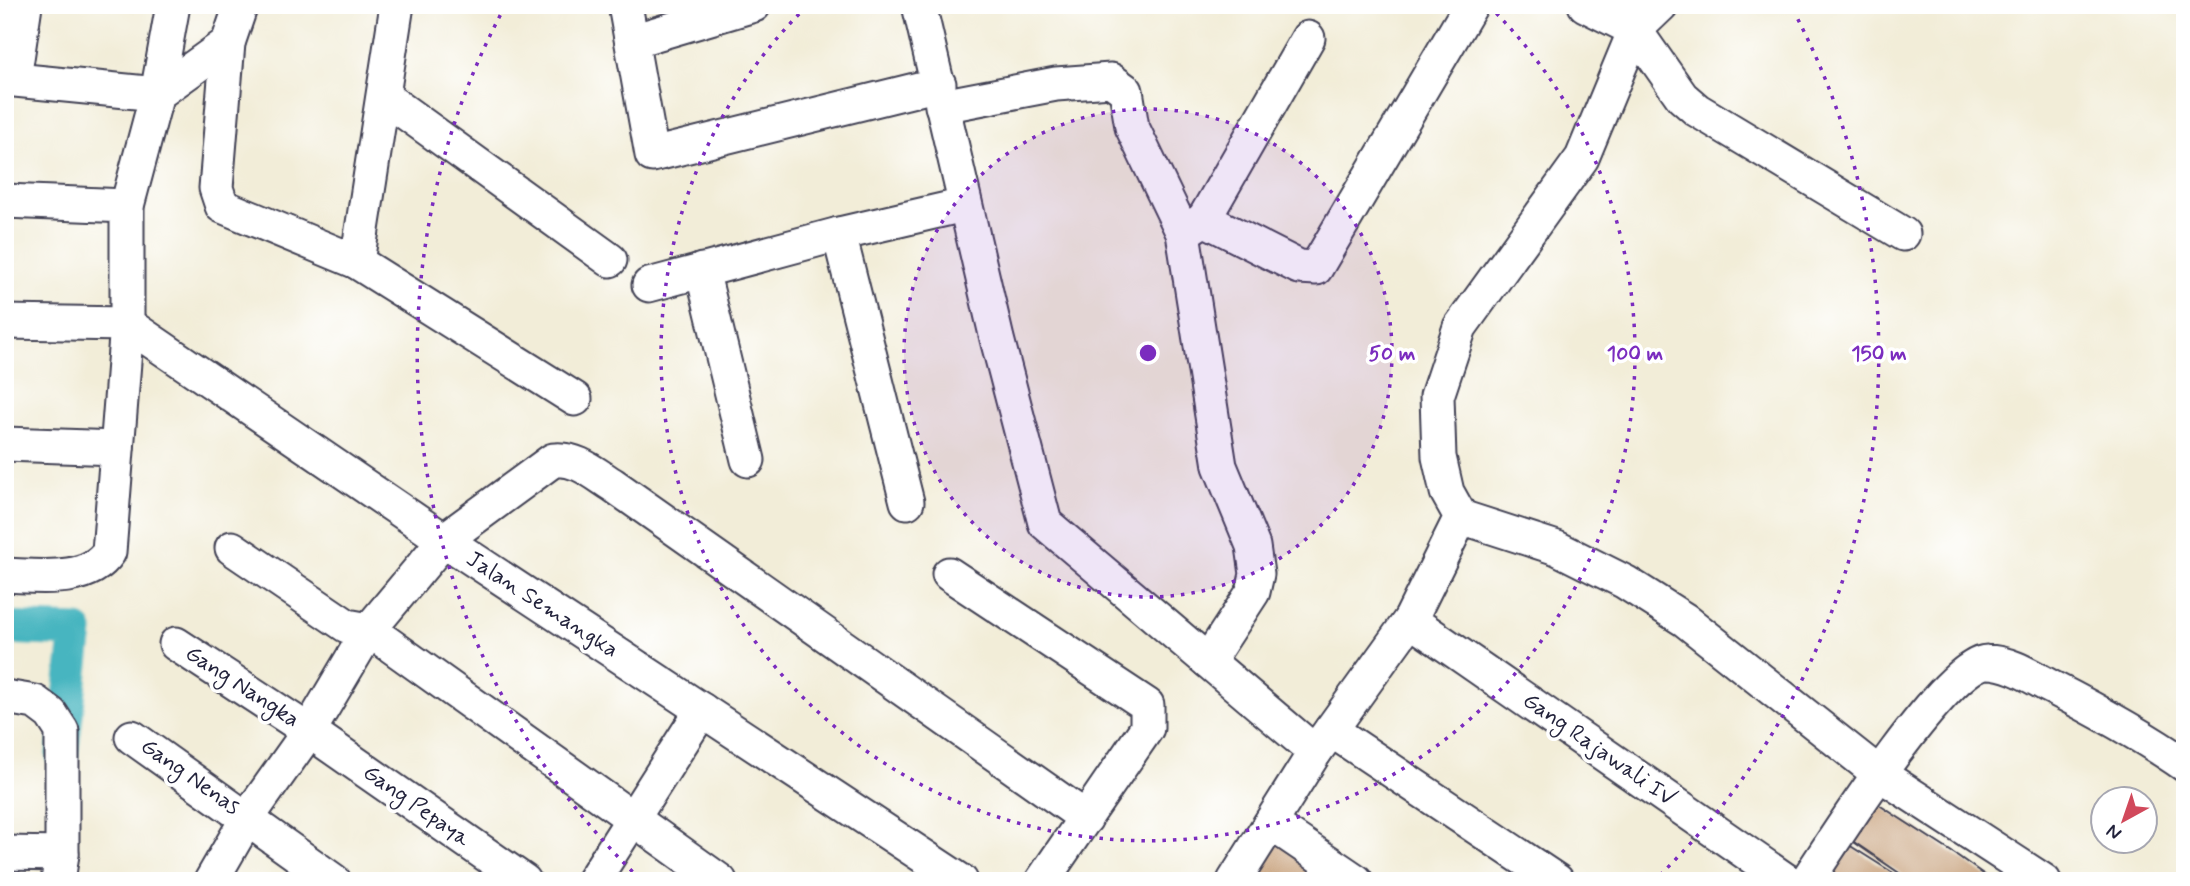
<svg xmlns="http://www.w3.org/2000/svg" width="2190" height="886" font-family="Mynerve,sans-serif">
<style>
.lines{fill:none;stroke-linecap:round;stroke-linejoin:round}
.canal{stroke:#46b5c0;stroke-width:33}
.building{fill:#c8a27d}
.minor-casing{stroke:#414053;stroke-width:37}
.minor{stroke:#fff;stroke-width:33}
.ring{fill:none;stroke:#7b2cbf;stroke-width:3.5;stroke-dasharray:3.5 7}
.labels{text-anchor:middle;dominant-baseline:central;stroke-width:7;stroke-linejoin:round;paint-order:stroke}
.street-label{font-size:23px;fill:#22223b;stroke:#fff}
.centre{fill:#7b2cbf;stroke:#fff;stroke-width:3.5}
.ring-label{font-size:21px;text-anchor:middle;font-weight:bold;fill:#7b2cbf;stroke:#fff;stroke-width:7;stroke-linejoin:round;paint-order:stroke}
</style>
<rect width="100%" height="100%" fill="#fff"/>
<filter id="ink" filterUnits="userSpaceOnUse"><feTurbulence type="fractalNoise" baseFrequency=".0143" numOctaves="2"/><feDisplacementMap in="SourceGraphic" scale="14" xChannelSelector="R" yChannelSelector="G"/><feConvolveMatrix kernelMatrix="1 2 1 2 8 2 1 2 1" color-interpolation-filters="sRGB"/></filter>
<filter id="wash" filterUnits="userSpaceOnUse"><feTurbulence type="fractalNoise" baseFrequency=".00686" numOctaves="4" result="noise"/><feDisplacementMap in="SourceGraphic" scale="28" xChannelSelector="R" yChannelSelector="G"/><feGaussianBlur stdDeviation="1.57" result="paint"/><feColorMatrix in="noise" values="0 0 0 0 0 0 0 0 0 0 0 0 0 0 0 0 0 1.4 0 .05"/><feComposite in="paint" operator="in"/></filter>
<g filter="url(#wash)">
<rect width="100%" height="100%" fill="#f2edd8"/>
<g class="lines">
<polyline class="canal" points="5,628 77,631 62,755"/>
</g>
<g id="blocks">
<g class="building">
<polygon points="1873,801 1958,856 1993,881 1911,881 1848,838"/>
<polygon points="1270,833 1343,881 1260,881 1245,871"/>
<polygon points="1841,840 1898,876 1905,881 1816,881"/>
</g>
</g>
</g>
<g filter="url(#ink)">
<use href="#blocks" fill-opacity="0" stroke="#414053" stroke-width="2"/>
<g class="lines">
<g class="minor-casing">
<g id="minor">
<polyline points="241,5 228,43 216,188 222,206 357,262 575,399"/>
<polyline points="625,5 652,155 939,84"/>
<polyline points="919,5 997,339 1045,523 1315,752"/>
<polyline points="1585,5 1635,30 1682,97 1697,110 1903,234"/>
<polyline points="632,41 754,5"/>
<polyline points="5,79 157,94 228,43"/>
<polyline points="14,79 25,5"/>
<polyline points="384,97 610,260"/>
<polyline points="942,106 1056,84 1111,80 1126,91 1132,127 1183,233 1220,466 1253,546 1257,574 1253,592 1208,661"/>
<polyline points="5,201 127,206"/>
<polyline points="1204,219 1308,38"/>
<polyline points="1183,233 1204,219 1299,267 1316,268 1471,5"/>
<polyline points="839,234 907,502"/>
<polyline points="357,262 397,5"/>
<polyline points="702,270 748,460"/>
<polyline points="649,285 839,234 964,205"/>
<polyline points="5,322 127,324 444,540 961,881"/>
<polyline points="5,444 117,448"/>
<polyline points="1461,517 1557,548 1625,582 1685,620 1878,773 2044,881"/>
<polyline points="232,548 347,626 369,630 720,881"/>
<polyline points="949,574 1147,705 1147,728 1042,881"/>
<path d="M 5,575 C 38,576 88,584 109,552 L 127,324 L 127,206 L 157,94 L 173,5"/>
<polyline points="1410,620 1787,881"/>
<polyline points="176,644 309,731 524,881"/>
<polyline points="5,697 35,702 51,714 62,731 62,854 58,881"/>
<polyline points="1331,730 1557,881"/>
<polyline points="132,737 334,881"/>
<polyline points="1272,824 1356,881"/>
<polyline points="5,853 62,854"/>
<path d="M 211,881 L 248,817 L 309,731 L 369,630 L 444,540 L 553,460 C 576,457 594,473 613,485 L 1086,818"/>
<polyline points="593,881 702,710"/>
<polyline points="1234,881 1315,752 1410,620 1461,517 1447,492 1439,457 1437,396 1460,327 1582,158 1635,30 1661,5"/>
<path d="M 1807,881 C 1831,844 1948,661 1987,662 C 2010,662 2032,677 2051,687 C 2098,711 2142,735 2185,765"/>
</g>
</g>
<use href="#minor" class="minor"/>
</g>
</g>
<circle cx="1148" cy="353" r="244" fill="#7b2cbf" fill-opacity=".12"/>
<g class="ring">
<circle cx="1148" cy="353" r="244"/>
<path d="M1489 6A487 487 0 1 1 807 6"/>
<path d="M640 879A731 731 0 0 1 503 10M1793 10A731 731 0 0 1 1656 879"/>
</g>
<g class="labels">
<g class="street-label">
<text transform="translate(542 605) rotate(33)">Jalan Semangka</text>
<text transform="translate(242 687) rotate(33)">Gang Nangka</text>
<text transform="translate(1599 750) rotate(35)">Gang Rajawali IV</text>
<text transform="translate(190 777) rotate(35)">Gang Nenas</text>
<text transform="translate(416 806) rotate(35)">Gang Pepaya</text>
</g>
</g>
<circle cx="1148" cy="353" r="10" class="centre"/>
<g class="ring-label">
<text x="1392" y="360">50 m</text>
<text x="1635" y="360">100 m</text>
<text x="1879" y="360">150 m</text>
</g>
<rect width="2190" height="886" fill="none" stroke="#fff" stroke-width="28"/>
<g transform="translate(2124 820) rotate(220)"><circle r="33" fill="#ffffff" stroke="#a7a7b1" stroke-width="2"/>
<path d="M0-5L12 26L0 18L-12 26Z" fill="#d1495b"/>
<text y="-10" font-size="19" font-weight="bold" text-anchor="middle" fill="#22223b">N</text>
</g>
</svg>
